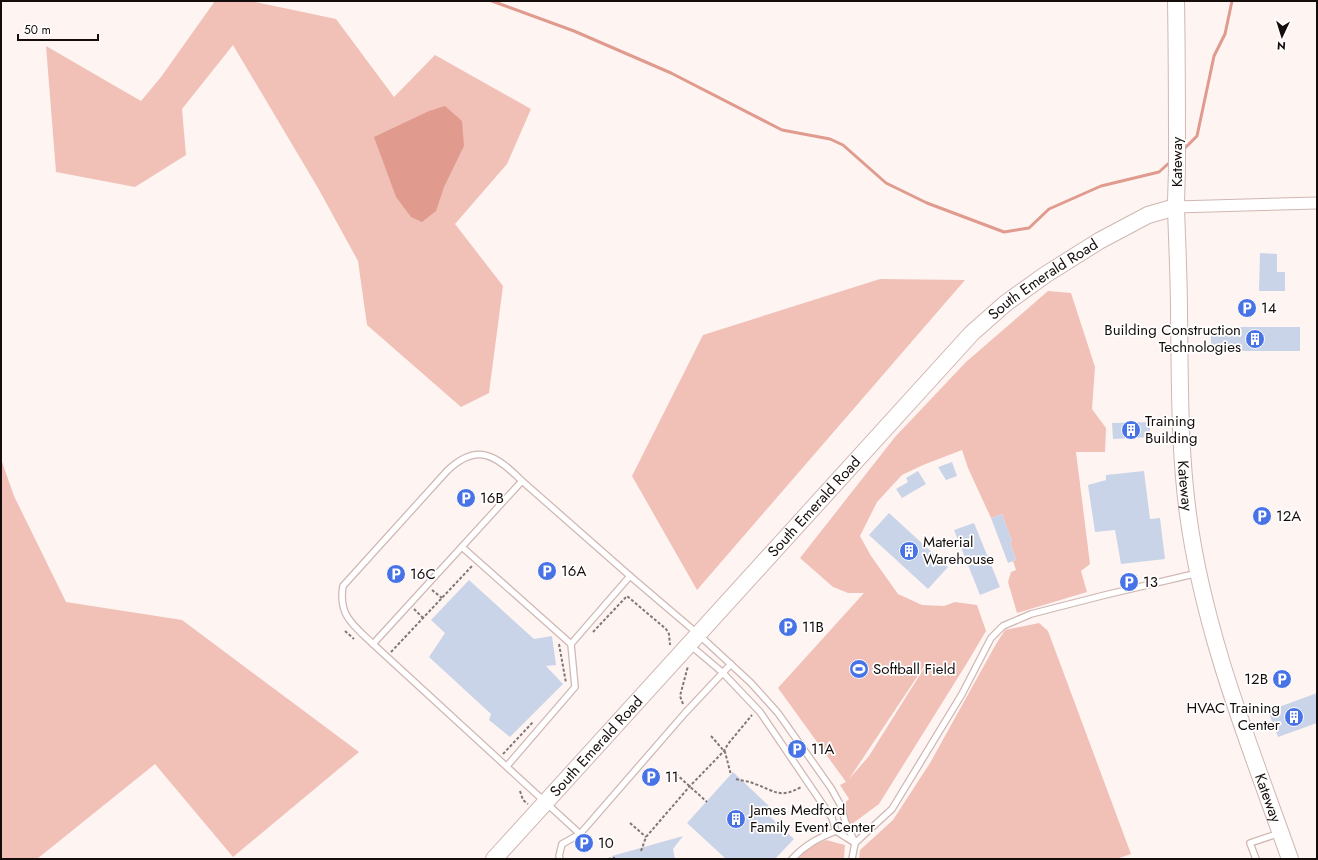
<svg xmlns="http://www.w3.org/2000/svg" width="1318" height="860" font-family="Jost,sans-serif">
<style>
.green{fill:#f1c1b8;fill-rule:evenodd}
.water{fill:#e09b8e}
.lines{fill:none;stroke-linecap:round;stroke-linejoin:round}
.stream{stroke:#e09b8e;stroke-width:3}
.building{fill:#cad4e8}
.lane-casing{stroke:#d0b7b3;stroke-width:8}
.street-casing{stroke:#d0b7b3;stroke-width:13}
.secondary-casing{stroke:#d0b7b3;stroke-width:18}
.path{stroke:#807775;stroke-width:2;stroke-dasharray:3 2;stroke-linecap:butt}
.lane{stroke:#fff;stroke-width:5.5}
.street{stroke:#fff;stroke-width:11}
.secondary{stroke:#fff;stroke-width:16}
.labels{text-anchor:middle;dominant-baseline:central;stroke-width:3.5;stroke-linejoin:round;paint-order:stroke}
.street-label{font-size:15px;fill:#150d0b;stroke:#fff}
.poi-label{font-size:15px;fill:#150d0b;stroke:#fff;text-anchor:start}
</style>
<rect width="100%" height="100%" fill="#fef4f2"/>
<g class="green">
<polygon points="215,1 250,1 336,19 394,97 435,55 531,109 507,164 455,224 503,286 489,393 461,407 367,325 358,261 318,188 233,45 182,109 186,155 135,187 56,172 46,46 141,101 161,77"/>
<polygon points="880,279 965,280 697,590 632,476 703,335"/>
<path d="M 1048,291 L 1071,293 L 1095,367 L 1092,409 L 1106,428 L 1105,452 L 1076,452 L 1090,564 L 1081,571 L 1087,592 L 1017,613 L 1008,582 L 1011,572 L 1016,570 L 1013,561 L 1016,560 L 1010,542 L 1012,541 L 1002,514 L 991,518 L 968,468 L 962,450 L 923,465 L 902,475 L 877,502 L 860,536 L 871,556 L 898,594 L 922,605 L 944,606 L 955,602 L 977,605 L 986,631 L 967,663 L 879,804 L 852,824 L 845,821 L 841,806 L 849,799 L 840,785 L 846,782 L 778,688 L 864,593 L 848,593 L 833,587 L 800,558 L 895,437 L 966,362 ZM 926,665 L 869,756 L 849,779 L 925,665 Z"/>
<polygon points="1,459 14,496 66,602 182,620 359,752 233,857 155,764 37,859 1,859"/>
<polygon points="1039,623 1048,631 1131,854 1116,859 859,859 860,850 893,820 930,763 996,644 1005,630"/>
<polygon points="826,840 845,845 844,859 794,859 803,850"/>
</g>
<polygon class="water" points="445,106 462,121 464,146 444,187 436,211 422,222 411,217 396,197 374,137 429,111"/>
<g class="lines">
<g class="stream">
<polyline points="492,1 574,31 671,73 782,130 830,139 843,145 886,183 927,203 1004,232 1029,228 1049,209 1101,186 1159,172 1169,163"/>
<polyline points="1186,147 1197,136 1214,56 1225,34 1232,1"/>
</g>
</g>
<g class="building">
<polygon points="1260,253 1277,254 1277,272 1285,272 1285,291 1259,291"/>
<rect x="1211" y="327" width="89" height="24"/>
<polygon points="1150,422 1150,437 1113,439 1112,423"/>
<polygon points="952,462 957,476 946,480 938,467"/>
<polygon points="918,471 926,484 902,498 896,489 908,482 906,478"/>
<polygon points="1144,471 1150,519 1160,518 1165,559 1121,564 1115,530 1095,532 1088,485 1106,480 1106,475"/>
<polygon points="889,513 948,567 928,589 869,535"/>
<polygon points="1002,514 1012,541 1010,542 1016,560 1008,563 991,518"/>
<polygon points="974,523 1000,587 980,595 954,530"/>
<polygon points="469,580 534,639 552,636 556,665 546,666 563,684 510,737 489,720 491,714 429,657 445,633 431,620"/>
<polygon points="1317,693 1317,723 1278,737 1268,711"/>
<polygon points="733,772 769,806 764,811 794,839 775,859 726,859 687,823"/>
<polygon points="683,836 673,849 675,859 612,859 612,856"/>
</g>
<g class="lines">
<g class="lane-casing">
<g id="lane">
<polyline points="462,547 571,644"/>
<path d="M 373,644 C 353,625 338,615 343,586 L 447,471 C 477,442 496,455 522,481"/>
<polyline points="690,645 722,672 760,712 832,818 836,831 855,843"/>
<polyline points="507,766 575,687 571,644 630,576"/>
<polyline points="580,834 373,644 522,481 630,576 698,634 751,683 778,713 831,788 841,806 845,821 855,843"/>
<polyline points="560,859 559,856 562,844 580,834 685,713 731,664"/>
<path d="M 792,859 C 805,845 818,838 836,831"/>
<polyline points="852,859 855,843 892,809 962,694 991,638 1003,626 1031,614 1105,595 1198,573"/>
<polyline points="1256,859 1250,843 1280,833"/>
</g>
</g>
<g class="street-casing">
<polyline id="street" points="1176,207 1317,203"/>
</g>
<g class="secondary-casing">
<g id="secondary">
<path id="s1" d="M 1176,1 C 1177,55 1177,109 1177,163 C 1177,178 1176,193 1176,207 C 1177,242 1179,278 1179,313 C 1180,380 1179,448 1188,514 C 1204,634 1250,746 1290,859"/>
<path id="s2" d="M 494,859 L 972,333 L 1006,303 L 1045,275 L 1099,241 L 1148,215 L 1176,207"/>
</g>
</g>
<g class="path">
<polyline points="432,590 442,598"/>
<polyline points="414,609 423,618"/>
<polyline points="345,631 354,639"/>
<polyline points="593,632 627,596 666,629 669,634 670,645"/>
<polyline points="559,644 566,683"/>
<polyline points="391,652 472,566"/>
<polyline points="683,704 680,696 688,666"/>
<polyline points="711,736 725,752 731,775"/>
<polyline points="503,754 533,722"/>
<polyline points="676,774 707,802"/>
<path d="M 736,779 C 742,781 749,781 755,784 C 775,791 780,799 801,787"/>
<polyline points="520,791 523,800 528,804"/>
<polyline points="630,823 646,837"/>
<polyline points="641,851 646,837 690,786 724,751 728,744 752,715"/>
<polyline points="608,859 615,858"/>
</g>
<use href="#lane" class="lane"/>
<use href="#street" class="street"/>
<use href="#secondary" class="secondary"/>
</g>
<defs>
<g id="parking-disc" transform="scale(1)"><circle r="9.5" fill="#4873e6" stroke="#fff"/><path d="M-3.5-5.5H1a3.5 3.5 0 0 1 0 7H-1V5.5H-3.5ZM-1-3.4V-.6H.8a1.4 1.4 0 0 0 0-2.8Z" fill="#fff"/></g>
<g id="building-disc" transform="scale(1)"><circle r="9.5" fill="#4873e6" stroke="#fff"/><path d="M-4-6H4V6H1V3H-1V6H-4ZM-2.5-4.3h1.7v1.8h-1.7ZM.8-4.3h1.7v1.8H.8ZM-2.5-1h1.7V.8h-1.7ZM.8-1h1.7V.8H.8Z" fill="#fff"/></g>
<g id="stadium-disc" transform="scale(1)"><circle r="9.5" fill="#4873e6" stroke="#fff"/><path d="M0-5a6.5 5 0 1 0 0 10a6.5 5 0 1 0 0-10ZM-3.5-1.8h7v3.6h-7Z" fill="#fff"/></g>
</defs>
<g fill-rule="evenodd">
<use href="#parking-disc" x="1247" y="308"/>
<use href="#building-disc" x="1255" y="339"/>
<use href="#building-disc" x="1131" y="430"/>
<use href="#parking-disc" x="466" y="498"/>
<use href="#parking-disc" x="1262" y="516"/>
<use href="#building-disc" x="909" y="551"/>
<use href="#parking-disc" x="547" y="571"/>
<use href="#parking-disc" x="396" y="574"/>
<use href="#parking-disc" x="1129" y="582"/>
<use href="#parking-disc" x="788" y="627"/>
<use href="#stadium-disc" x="859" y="669"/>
<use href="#parking-disc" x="1282" y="679"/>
<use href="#building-disc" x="1294" y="717"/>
<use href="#parking-disc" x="797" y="749"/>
<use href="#parking-disc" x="651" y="777"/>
<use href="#building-disc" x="736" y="819"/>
<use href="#parking-disc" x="584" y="843"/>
</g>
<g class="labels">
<g class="street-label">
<text transform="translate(1177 162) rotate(-90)">Kateway</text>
<text stroke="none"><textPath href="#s2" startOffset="800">South Emerald Road</textPath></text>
<text stroke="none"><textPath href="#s1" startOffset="485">Kateway</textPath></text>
<text stroke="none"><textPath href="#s2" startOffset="476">South Emerald Road</textPath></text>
<text stroke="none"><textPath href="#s2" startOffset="152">South Emerald Road</textPath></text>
<text stroke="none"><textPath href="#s1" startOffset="809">Kateway</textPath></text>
</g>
<g class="poi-label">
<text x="1261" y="308">14</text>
<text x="1241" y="330" text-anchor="end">Building Construction<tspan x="1241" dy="17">Technologies</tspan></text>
<text x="1145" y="421">Training<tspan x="1145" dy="17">Building</tspan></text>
<text x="480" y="498">16B</text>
<text x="1276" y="516">12A</text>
<text x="923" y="542">Material<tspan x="923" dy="17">Warehouse</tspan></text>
<text x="561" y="571">16A</text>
<text x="410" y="574">16C</text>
<text x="1143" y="582">13</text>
<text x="802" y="627">11B</text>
<text x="873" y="669">Softball Field</text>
<text x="1268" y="679" text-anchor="end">12B</text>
<text x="1280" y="708" text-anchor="end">HVAC Training<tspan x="1280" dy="17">Center</tspan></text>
<text x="811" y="749">11A</text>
<text x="665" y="777">11</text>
<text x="750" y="810">James Medford<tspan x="750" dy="17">Family Event Center</tspan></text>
<text x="598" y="843">10</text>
</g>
</g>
<rect width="1318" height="860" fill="none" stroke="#150d0b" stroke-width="4"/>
<g transform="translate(1282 36) rotate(184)" stroke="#ffffff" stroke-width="3" paint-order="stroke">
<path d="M0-3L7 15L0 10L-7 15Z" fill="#150d0b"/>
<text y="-6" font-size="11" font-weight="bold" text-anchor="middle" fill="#150d0b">N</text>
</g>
<path d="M18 34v6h80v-6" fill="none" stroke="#150d0b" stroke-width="2"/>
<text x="24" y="34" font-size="12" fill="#150d0b" stroke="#ffffff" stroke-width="3" paint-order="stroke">50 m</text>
</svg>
